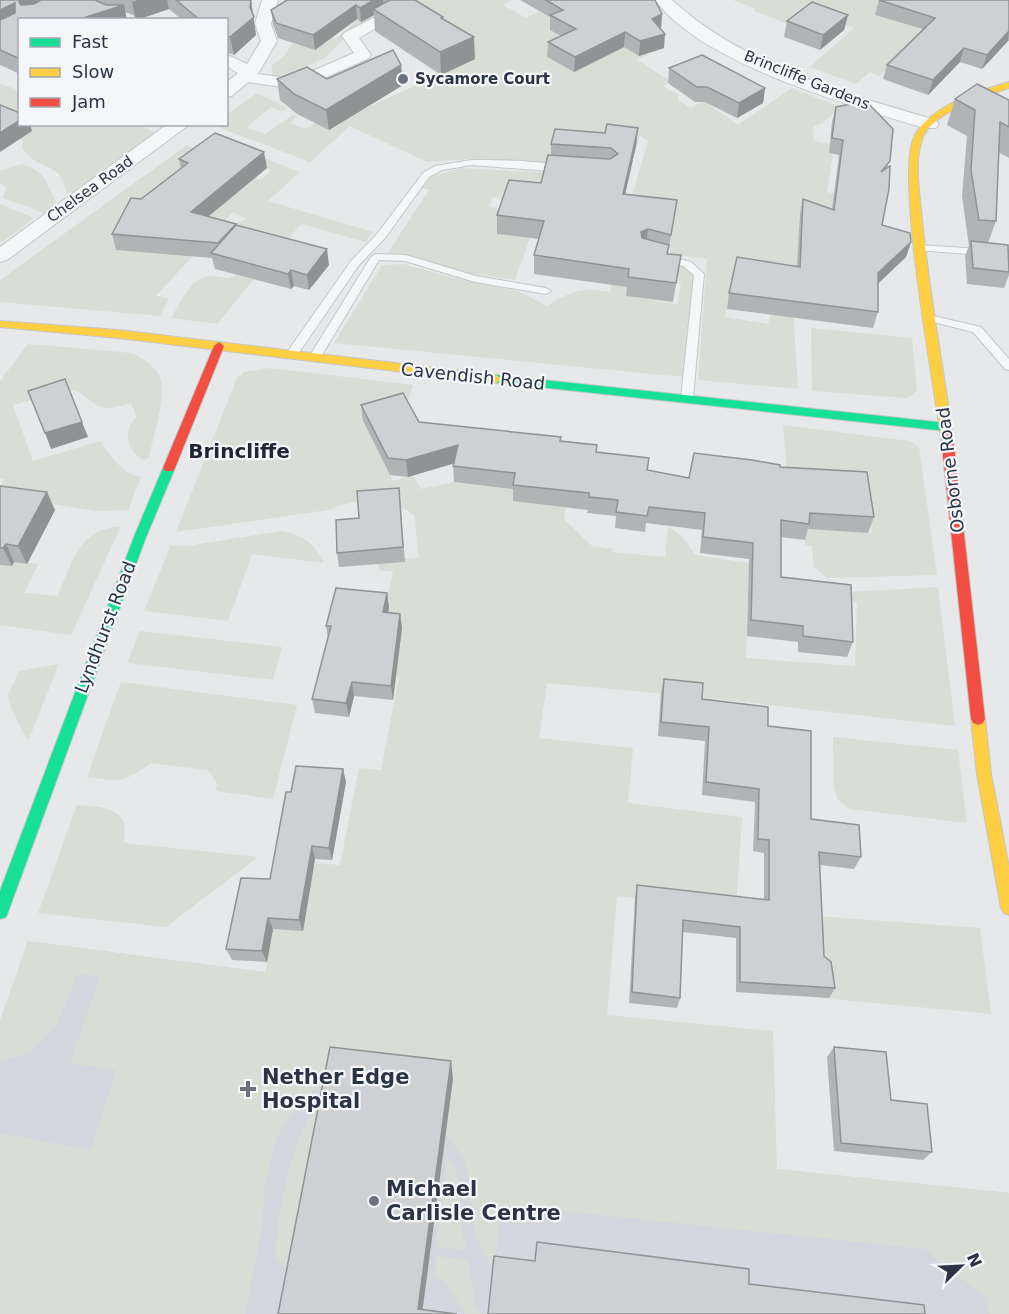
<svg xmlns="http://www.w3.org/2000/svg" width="1009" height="1314" font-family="'DejaVu Sans',sans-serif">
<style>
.built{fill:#d4d7dd}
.green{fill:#d6ded6}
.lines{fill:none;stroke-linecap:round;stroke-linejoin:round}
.lane-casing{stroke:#c4c6c8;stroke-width:2}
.street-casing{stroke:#c4c6c8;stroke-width:2}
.fast-casing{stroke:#c4c6c8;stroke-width:2}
.slow-casing{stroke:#c4c6c8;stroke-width:2}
.jam-casing{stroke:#c4c6c8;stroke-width:2}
.lane{fill:#f5f6f7;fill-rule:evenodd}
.street{fill:#f5f6f7;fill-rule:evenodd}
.fast{fill:#16e098;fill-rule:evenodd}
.slow{fill:#ffcf43;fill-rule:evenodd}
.jam{fill:#f24e42;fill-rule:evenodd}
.wall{fill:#b1b3b5}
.shaded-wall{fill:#909294}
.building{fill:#ced0d3;stroke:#909294;stroke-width:1.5}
.poi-dot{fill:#6c737f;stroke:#f4f6f9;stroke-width:2}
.labels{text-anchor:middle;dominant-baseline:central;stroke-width:4.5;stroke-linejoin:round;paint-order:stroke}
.far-poi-label{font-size:15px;font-weight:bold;fill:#2b3445;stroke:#f4f6f9;text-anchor:start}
.far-street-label{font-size:15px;fill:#2b3445;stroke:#f4f6f9}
.street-label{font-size:18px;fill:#2b3445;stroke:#f4f6f9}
.neighbourhood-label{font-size:20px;font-weight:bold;fill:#1d2536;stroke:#f4f6f9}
.near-poi-label{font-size:21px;font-weight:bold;fill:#2b3445;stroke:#f4f6f9;text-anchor:start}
</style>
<rect width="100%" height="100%" fill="#e6e8ea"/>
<polygon class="built" points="28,941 506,1004 777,1169 1009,1193 1009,1314 0,1314 0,1021"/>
<g class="green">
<polygon points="344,0 512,0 503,5 526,18 547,8 570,41 548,58 574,72 603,54 621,34 648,55 637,59 671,82 663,86 679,95 678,100 691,108 704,101 738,125 792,88 840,107 824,122 813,127 814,141 830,144 829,153 833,154 827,192 841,195 796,290 735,273 725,317 768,324 771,313 793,309 798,389 698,380 707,259 670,254 671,238 627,213 648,141 640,136 637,146 606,143 550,164 470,159 427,162 350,126 310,162 212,125 226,124 227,115 257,93 287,108 282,111 271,107 246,128 265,134 293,115 297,116 290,123 306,129 315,123 329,130 353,114 474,59 382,8 370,19 356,27 325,58 290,74 298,79 277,78 272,74 272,65 285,55 292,44 300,45 320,33 335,39 353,24 348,22"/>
<polygon points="733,0 911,0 969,25 903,54 879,76 870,72 856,84 810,67 854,28 829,19 796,27 754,11 756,9"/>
<path d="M 0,83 L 19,91 L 20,124 L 139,125 L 157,133 L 68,196 C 66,190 64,182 61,177 C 51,163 33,166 22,148 L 23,140 L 17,138 L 0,118 Z"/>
<polygon points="187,145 260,180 272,170 234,155 241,149 300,172 268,201 373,232 365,242 301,224 280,248 223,228 247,219 233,212 156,296 169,299 160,316 0,302 0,280"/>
<path d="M 22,164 C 46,171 47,184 57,205 L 44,213 L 3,198 L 6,187 L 0,183 L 0,171 Z"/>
<polygon points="461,168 549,173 590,207 492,197 489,207 505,209 498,234 530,238 515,280 468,273 406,255 387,254 429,190 422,188 431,177"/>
<polygon points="0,204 34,218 1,243 0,242"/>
<path d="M 404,264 L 458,279 L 518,291 L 547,306 C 570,291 582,287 610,292 L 612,282 L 628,284 L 626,296 L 677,304 L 681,284 L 677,283 L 678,274 L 664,272 L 665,265 L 682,266 L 694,272 L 684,377 L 334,343 L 382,265 Z"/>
<path d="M 237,275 L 254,279 L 217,324 L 171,318 C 181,302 192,274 214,276 C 223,277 228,280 237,275 Z"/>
<polygon points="811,328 912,338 917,389 912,396 906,398 812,391"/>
<path d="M 28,344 L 132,353 C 140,357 152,364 158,373 C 169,391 153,437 149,457 L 146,460 C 128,457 121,428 137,417 L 131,403 C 122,405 111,410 101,407 C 90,403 83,391 71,390 L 13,405 L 33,461 L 100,441 C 108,454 125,476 141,477 L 128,510 L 97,511 L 0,496 L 0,488 L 4,479 L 0,479 L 0,381 Z"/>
<path d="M 270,368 L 413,385 L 405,410 L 363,422 L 393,481 L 413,475 L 421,489 L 454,482 L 487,486 L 527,474 L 513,501 L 566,507 L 564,519 L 592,546 L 613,549 L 612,552 L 665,557 L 668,527 C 682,533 687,543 695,555 L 749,563 L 746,658 L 855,666 L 857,603 L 829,593 L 938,587 L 955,726 L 699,697 L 547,683 L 539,738 L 633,748 L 628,803 L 742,817 L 736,909 L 617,896 L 607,1015 L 773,1031 L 777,1169 L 1009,1193 L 1009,1314 L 989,1314 L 987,1299 L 925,1249 L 502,1205 L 494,1267 C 468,1242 474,1199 466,1166 C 462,1153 454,1145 446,1135 L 335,1073 L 302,1100 L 276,1138 L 265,1181 L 262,1229 L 245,1314 L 0,1314 L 0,1133 L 91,1150 L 116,1070 L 70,1063 L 100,976 L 77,974 L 57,1025 L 31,1052 L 0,1061 L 0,1021 L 28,941 L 265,973 L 273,929 L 316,863 L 340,865 L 359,768 L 381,770 L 399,677 L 372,674 L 393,572 L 379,570 L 378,564 L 404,562 L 405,559 L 419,558 L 414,515 L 392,501 L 390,495 L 336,506 L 335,509 L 176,532 L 237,378 L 244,372 Z"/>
<polygon points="783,425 910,441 919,447 937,575 827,578 814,567 812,546 805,545 805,529 872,533 866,484 788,481"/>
<path d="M 121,526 L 71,635 L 0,625 L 0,564 L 14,562 L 38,564 L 24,593 L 57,596 C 74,561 77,530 121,526 Z"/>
<path d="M 281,531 C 304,535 314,543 324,563 L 252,554 L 228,621 L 144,611 L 171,545 L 187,546 Z"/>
<polygon points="140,631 282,647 273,680 127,663"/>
<polygon points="59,664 28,741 11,708 8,694 20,671"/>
<path d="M 121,682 L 297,705 L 273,799 L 216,791 L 217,783 L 208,770 L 151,763 C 123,783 121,782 87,777 Z"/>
<polygon points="833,737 958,750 967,823 850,809 838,800 834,788"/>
<path d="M 77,805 C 92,807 118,805 124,823 C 125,829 124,837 124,843 L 258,857 L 166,927 L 38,913 Z"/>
<polygon points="816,916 980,928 991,1014 822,998 827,989"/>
<path d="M 330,1096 L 288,1269 L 276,1260 C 276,1221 290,1143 313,1112 C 318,1106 325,1101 330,1096 Z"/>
<path d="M 447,1158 C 465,1176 458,1209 462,1232 C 463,1238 466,1244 468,1250 L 436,1247 Z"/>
<polygon points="436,1256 468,1260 475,1305 481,1314 465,1314 446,1283 435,1276"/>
</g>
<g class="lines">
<g class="lane-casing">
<g id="lane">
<path d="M 472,160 C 490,160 554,160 567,169 L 562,172 L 472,165 L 442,170 L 429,177 L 385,238 L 359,265 L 296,357 L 288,357 L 288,351 L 351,261 L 377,234 L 423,173 L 435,166 Z"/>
<polygon points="920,245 1009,251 1009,257 916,250 915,248"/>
<polygon points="376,254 406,255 476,276 546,288 551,291 546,294 475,282 405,261 379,260 319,360 311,360 309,357 371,257"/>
<polygon points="661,254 691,262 704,274 693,398 687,402 681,398 694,275 683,266 657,259 656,257"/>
<polygon points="929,315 981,327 1009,359 1009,370 1005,369 973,332 925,320 924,318"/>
</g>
</g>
<g class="street-casing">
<g id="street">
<polygon points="262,0 278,0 271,24 277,41 258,74 294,79 354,53 342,36 344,33 385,12 397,12 399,15 359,38 371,55 369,58 302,88 296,89 248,82 232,96 226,97 226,83 238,73 226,66 226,54 247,64 261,41 255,24"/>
<path d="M 655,0 L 672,0 C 744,66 844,93 936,120 L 939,124 L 936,128 L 924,128 C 849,105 702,64 655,0 Z"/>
<polygon points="190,124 7,260 0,262 0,247 166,125"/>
</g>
</g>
<g class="fast-casing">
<g id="fast">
<polygon points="496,375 946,423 952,427 946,431 492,382 492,376"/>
<polygon points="169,464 175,468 146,537 8,912 6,917 0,919 0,891 134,537 163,468"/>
</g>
</g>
<g class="slow-casing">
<g id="slow">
<path d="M 1009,82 L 1009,88 C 985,97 934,111 923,137 C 914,159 919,188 921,210 C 928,286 942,361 953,437 L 947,441 L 941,437 C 934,385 894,171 915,135 C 932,105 978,91 1009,82 Z"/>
<polygon points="0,321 118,330 496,375 502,379 496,383 118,338 0,327"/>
<polygon points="978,713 983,715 985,719 991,774 1009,867 1009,915 1004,913 1001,908 977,774 971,719 973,715"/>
</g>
</g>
<g class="jam-casing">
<g id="jam">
<polygon points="219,342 224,346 175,468 173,471 165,471 163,468 214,346"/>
<polygon points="947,433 953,437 985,719 983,723 978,725 973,723 971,719 941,437"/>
</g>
</g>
<use href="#lane" class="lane"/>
<use href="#street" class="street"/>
<use href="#fast" class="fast"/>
<use href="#slow" class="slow"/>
<use href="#jam" class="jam"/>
</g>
<g class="wall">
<polygon points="0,0 251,0 256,35 234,55 226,52 226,20 182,20 169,9 137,20 133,15 125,12 127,20 20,20 20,74 0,65"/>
<polygon points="287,0 415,0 443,19 475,59 441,75 375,31 374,15 361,22 357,19 315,50 278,38 273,24 271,10"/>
<polygon points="520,0 634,0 662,14 661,28 664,48 639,56 624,47 574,72 547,57 548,42 561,36 550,30 550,17"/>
<polygon points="879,0 1009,0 1009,41 1008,41 982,69 960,62 928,95 883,79 887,65 923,29 875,15"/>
<polygon points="848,15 844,30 820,50 784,37 787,21"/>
<polygon points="401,65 403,85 329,130 297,114 280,100 277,79 327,79"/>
<polygon points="669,68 765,88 763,103 737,118 705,102 695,102 668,83"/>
<polygon points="955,99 1009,100 1009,158 998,152 996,221 988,243 1009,261 1009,275 1004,288 967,284 965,256 969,246 962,196 967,136 947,125"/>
<polygon points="836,107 889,167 882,225 911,242 906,257 878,284 878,312 873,328 727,309 729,293 797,266 800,214 803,199 832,209 839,155 829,153 832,122"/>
<polygon points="638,128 636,146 625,194 677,200 668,254 681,255 673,302 626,296 627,287 534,274 534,255 539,239 497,234 497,215 541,183 551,155 551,144 605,133"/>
<polygon points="179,159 267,168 208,217 236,224 236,226 329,265 309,290 294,286 291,289 215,269 212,258 116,250 112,234 141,199 181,168"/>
<polygon points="361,405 419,422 561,441 597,452 649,458 648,470 689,478 780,467 874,517 868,533 808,529 805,540 781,537 781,577 853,642 847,657 798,652 798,642 747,636 749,559 700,553 702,530 646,523 645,532 615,528 616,516 587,513 588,510 513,501 513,489 454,482 453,463 408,477 390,475 363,421"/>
<polygon points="0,486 55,510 27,564 14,562 12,566 0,565"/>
<polygon points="399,488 405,562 339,567 337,553 359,518"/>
<polygon points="387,593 389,608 388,612 400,614 402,628 393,700 354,696 349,717 315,713 312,699 328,638 326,626"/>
<polygon points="664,679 702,699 768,726 811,819 861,857 854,869 820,865 824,956 835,988 829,998 736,992 736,938 683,932 680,998 677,1008 629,1003 635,897 637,885 764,900 764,853 753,851 755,802 702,795 705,741 658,736 661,693"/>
<polygon points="346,782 332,860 315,859 303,931 273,929 267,962 232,960 226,949 270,879 291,792"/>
<polygon points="834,1047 891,1100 932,1152 923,1160 834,1151 827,1057"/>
</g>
<g class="shaded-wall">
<polygon points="23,0 58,0 25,20 19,2"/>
<polygon points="138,0 167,0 169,9 136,20 132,2"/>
<polygon points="374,0 383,0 384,10 373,9 374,15 361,22 360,8"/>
<polygon points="251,1 256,35 234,55 230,37 250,7"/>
<polygon points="15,3 20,20 0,31 0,10"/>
<polygon points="124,5 127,20 87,20 86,17"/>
<polygon points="356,5 357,19 315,50 313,35"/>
<polygon points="662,14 661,28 652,19"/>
<polygon points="848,15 844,30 820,50 823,35"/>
<polygon points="1009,31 1008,41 982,69 987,55"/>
<polygon points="625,32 624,47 574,72 575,57"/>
<polygon points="665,34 664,48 639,56 640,41"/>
<polygon points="474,37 475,59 441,75 440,52"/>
<polygon points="964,48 960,62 928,95 933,80"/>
<polygon points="401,65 403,85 329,130 326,110"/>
<polygon points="765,88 763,103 737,118 739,103"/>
<polygon points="20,120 20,124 30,124 32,131 0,152 0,133"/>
<polygon points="638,128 636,146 621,213 623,194"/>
<polygon points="264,152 267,168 194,228 191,212"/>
<polygon points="648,229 646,248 641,232"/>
<polygon points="911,242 906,257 873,288 878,273"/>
<polygon points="327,249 329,265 309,290 307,275"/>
<polygon points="291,270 294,286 291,289 288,274"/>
<polygon points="82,422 88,437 51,449 45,433"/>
<polygon points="458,445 459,462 408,477 406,460"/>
<polygon points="47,492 55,510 27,564 18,546"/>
<polygon points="6,544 14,562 12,566 3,548"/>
<polygon points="387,593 389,608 385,626 383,612"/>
<polygon points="400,614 402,628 393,700 391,686"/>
<polygon points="352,682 354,696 349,717 346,703"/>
<polygon points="343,769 346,782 332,860 329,848"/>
<polygon points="312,846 315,859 303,931 299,920"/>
<polygon points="268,918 273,929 267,962 262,951"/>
<polygon points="451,1061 453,1079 422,1314 418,1309"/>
</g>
<g class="building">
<polygon points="0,0 23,0 19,2 21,5 34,4 41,0 95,0 106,5 124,5 86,17 94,20 20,20 20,59 0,50 0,20 15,13 15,3 0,10"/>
<polygon points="176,0 251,0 250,7 254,17 230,37 226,36 226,20 200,20"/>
<polygon points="287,0 374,0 360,8 356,5 313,35 276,23 271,10"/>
<polygon points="390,0 415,0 443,17 441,18 474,37 440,52 373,9"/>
<polygon points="546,0 655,0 662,14 652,19 665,34 640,41 625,32 575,57 548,42 576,29 550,15 563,10"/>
<polygon points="879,0 1009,0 1009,31 987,55 964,48 933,80 887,65 935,18"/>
<polygon points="812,2 848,15 823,35 787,21"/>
<polygon points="393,50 401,65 326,110 294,94 277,79 307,67 327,79"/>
<polygon points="702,55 765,88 739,103 707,87 697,87 669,68"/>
<polygon points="977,84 1009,100 1009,127 1000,122 996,221 979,220 971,170 975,110 955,99"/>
<polygon points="866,101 893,129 890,161 881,172 890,166 889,189 882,225 910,233 911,242 878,273 878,312 729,293 737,257 800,267 803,199 834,210 843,140 832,138 836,107"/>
<polygon points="0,105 20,113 20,120 0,133"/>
<polygon points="607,124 638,128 623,194 677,200 671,235 648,229 641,232 642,238 669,245 667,254 681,255 676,283 628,277 629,269 534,255 544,221 497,215 509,180 541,183 548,155 610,159 618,154 611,148 551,144 555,129 605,133"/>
<polygon points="215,133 264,152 191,212 236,224 218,243 112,234 131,198 141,199 188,163 179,159"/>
<polygon points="236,225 327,249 307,275 291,270 288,274 211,253"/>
<polygon points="971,241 1008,245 1009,272 973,268"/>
<polygon points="65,379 82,422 45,433 28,391"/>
<polygon points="403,393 419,422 561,437 560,441 597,445 596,452 649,458 647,470 689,478 694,453 752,460 780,465 780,467 867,472 874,517 810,513 809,524 781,520 781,577 851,585 853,642 803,636 803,626 751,620 753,543 703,537 705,513 649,507 647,516 616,512 618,500 589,497 589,493 513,485 515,473 453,466 458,445 406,460 388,458 361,405"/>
<polygon points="0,486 47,492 18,546 6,544 3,548 0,548"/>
<polygon points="399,488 403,547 337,553 336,520 359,518 357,491"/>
<polygon points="336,588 387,593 383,612 400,614 391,686 352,682 346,703 312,699 331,626 326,626"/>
<polygon points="664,679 703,683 702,699 768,707 768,726 811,731 811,819 859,825 861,857 819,852 824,956 831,962 835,988 740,982 740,927 683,920 680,998 632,992 637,885 769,900 769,840 758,839 759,789 706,782 709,727 661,722"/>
<polygon points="296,766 343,769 329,848 312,846 299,920 268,918 262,951 226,949 241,878 270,879 286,792 291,792"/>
<polygon points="330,1047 451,1061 418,1309 457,1314 278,1314"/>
<polygon points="834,1047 886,1052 891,1100 927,1104 932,1152 841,1143"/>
<polygon points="537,1242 749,1269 749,1284 924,1305 925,1314 488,1314 494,1256 535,1261"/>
</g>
<g class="poi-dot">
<circle cx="403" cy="79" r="6"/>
<path d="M245 1080h6v6h6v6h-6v6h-6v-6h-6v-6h6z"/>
<circle cx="374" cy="1201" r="6"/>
</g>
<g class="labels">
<g class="far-poi-label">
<text x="415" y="79">Sycamore Court</text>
</g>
<g class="far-street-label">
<text transform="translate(807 80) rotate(22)">Brincliffe Gardens</text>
<text transform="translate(90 189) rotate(-36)">Chelsea Road</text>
</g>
<g class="street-label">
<text transform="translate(473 376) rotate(6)">Cavendish Road</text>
<text transform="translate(950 470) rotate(-97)">Osborne Road</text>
<text transform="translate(105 627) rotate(-69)">Lyndhurst Road</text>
</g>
<g class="neighbourhood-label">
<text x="239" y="451">Brincliffe</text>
</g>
<g class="near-poi-label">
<text x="262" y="1077">Nether Edge<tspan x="262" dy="24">Hospital</tspan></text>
<text x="386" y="1189">Michael<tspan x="386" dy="24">Carlisle Centre</tspan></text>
</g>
</g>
<rect x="18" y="18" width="210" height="108" fill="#f4f6f9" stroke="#a4a8b1" stroke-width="1.5"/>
<rect x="30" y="38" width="30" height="9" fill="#16e098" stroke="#a4a8b1" stroke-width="1.5"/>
<text x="72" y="48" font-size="18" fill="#2b3445">Fast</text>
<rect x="30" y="68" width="30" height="9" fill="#ffcf43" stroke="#a4a8b1" stroke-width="1.5"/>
<text x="72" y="78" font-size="18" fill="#2b3445">Slow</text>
<rect x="30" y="98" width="30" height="9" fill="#f24e42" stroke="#a4a8b1" stroke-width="1.5"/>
<text x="72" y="108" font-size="18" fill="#2b3445">Jam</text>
<g transform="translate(961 1266) rotate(66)" stroke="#f4f6f9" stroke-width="4.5" paint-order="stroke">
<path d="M0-4.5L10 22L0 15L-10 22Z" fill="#2b3445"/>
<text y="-9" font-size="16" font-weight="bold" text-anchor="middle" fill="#2b3445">N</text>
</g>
</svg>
